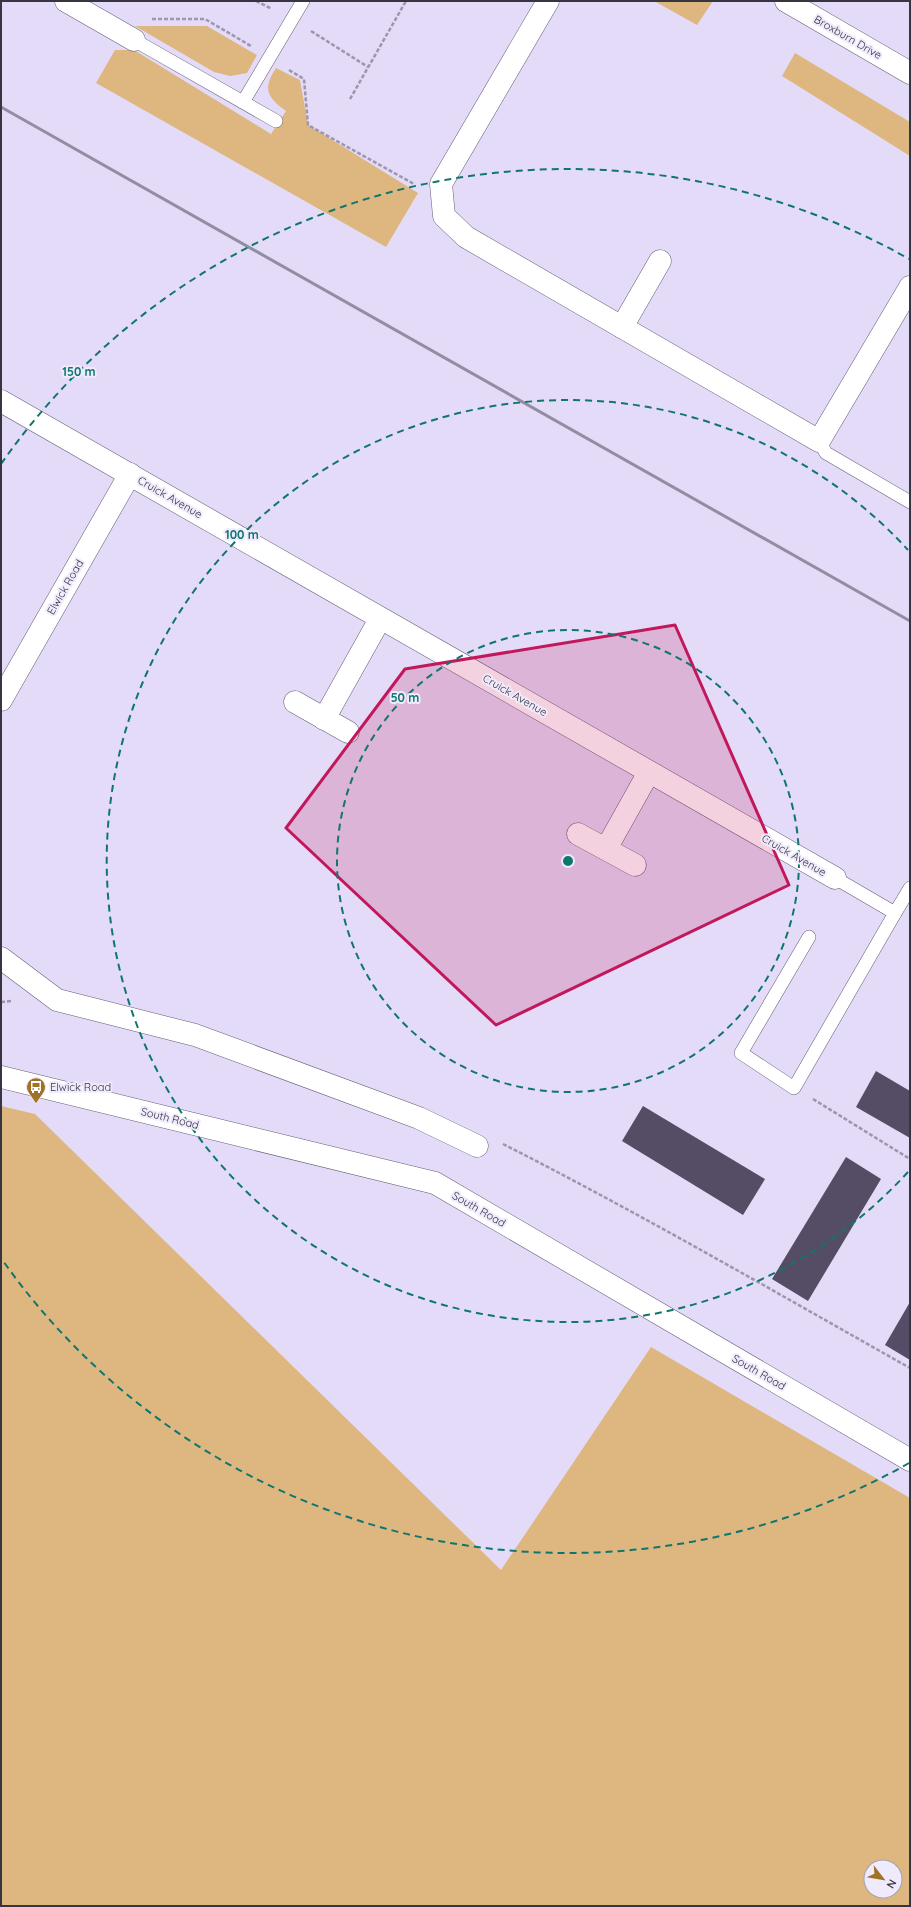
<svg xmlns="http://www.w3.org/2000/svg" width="911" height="1907" font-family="Quicksand,sans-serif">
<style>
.green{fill:#deb780;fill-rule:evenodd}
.building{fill:#544d65}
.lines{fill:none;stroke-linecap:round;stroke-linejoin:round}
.service-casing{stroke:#655e77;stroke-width:14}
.minor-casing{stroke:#655e77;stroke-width:23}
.secondary-casing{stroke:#655e77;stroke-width:23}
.path{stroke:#9d96ac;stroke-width:2.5;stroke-dasharray:4 2;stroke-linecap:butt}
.service{stroke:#fff;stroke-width:13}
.minor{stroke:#fff;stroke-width:22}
.secondary{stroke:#fff;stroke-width:22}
.rail{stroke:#938da2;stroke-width:3}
.marked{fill:#c2185b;fill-opacity:0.2;stroke:#c2185b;stroke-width:3;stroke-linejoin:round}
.ring{fill:none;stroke:#0f766e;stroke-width:2;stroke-dasharray:7 5}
.labels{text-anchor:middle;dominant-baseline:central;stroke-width:4;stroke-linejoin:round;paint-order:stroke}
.street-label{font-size:11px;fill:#383440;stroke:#efeafc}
.poi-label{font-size:11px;fill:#383440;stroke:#efeafc;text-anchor:start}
.centre{fill:#0f766e;stroke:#efeafc;stroke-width:2}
.ring-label{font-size:12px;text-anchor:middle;font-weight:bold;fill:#0f766e;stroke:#efeafc;stroke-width:4;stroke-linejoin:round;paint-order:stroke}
</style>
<rect width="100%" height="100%" fill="#e3dbf8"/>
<g class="green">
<polygon points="654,1 713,1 697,25"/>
<polygon points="135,26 207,26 257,55 247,73 230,76 214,72"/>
<path d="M 115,50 L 134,50 L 271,134 L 286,111 C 266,97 263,88 276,68 L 300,80 L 308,125 L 418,193 L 386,247 L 96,83 Z"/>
<polygon points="795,53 910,122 910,156 782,76"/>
<path d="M 1,1106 L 35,1114 L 501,1570 L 651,1347 L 910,1498 L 910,1906 L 1,1906 ZM 871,1867 L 895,1867 L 895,1891 L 871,1891 Z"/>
</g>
<g class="building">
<polygon points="876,1071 910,1091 910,1138 856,1107"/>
<polygon points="643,1106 765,1179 743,1215 622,1141"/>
<polygon points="846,1157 881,1179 808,1301 772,1279"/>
<polygon points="910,1302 910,1360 885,1345"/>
</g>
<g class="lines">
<g class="service-casing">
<g id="service">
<polyline points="134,40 276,121"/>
<polyline points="243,102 303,1"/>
<polyline points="819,441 826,453 910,502"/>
<polyline points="895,913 910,888"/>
<polyline points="809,937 741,1053 794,1088 895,913 835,878"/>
</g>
</g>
<g class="minor-casing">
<g id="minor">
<polyline points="66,1 134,40"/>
<polyline points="548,1 441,184 444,216 466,237 819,441 910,287"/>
<polyline points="786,1 910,73"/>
<polyline points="622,327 660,261"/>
<polyline points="1,401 835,878"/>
<polyline points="1,700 130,474"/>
<polyline points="295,702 348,732"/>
<polyline points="324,719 380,619"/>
<polyline points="578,834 635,865"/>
<polyline points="606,849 649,772"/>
<polyline points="1,958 57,1000 195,1035 419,1118 477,1146"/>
</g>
</g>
<g class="secondary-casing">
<polyline id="secondary" points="1,1077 435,1183 910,1460"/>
</g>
<g class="path">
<polyline points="256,1 272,9"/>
<polyline points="152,19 205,19 251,46"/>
<polyline points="311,31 368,67"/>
<polyline points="289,70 304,79 308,125 414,184"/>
<polyline points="350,99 406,1"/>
<polyline points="1,1002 12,1001"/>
<polyline points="813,1099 910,1159"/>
<path d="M 503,1144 C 641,1214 775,1292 910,1368"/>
</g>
<use href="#service" class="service"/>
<use href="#minor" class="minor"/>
<use href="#secondary" class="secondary"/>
<polyline class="rail" points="1,107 910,621"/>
</g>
<path class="marked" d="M 675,625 L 789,885 L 496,1025 L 286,828 L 405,669 Z"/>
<g class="ring">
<circle cx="568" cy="861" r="231"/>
<path d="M908 1172A461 461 0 1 1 908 550"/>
<path d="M909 1463A692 692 0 0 1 1 1258M1 464A692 692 0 0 1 909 259"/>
</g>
<defs>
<g id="bus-pin" transform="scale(1)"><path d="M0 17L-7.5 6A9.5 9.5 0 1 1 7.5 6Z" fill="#a17225" stroke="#efeafc"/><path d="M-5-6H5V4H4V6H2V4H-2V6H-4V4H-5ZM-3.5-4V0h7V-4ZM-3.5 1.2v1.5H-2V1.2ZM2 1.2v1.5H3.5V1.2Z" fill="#fff"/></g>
</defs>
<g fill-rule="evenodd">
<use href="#bus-pin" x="36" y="1087"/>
</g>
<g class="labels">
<g class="street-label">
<text transform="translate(848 37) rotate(30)">Broxburn Drive</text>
<text transform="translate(170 497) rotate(30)">Cruick Avenue</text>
<text transform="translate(65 587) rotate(-60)">Elwick Road</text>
<text transform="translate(515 695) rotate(30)">Cruick Avenue</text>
<text transform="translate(794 855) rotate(30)">Cruick Avenue</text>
<text transform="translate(170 1118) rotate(14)">South Road</text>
<text transform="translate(479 1209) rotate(30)">South Road</text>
<text transform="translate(759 1372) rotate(30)">South Road</text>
</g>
<g class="poi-label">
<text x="50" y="1087">Elwick Road</text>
</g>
</g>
<circle cx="568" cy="861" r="6" class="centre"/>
<g class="ring-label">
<text x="79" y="376">150 m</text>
<text x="242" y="539">100 m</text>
<text x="405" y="702">50 m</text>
</g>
<rect width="911" height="1907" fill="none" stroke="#383440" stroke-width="4"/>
<g transform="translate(883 1879) rotate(121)"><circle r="19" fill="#efeafc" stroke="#a6a1b1"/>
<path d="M0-3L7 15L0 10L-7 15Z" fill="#a17225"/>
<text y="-6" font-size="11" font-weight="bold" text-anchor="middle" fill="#383440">N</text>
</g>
</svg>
